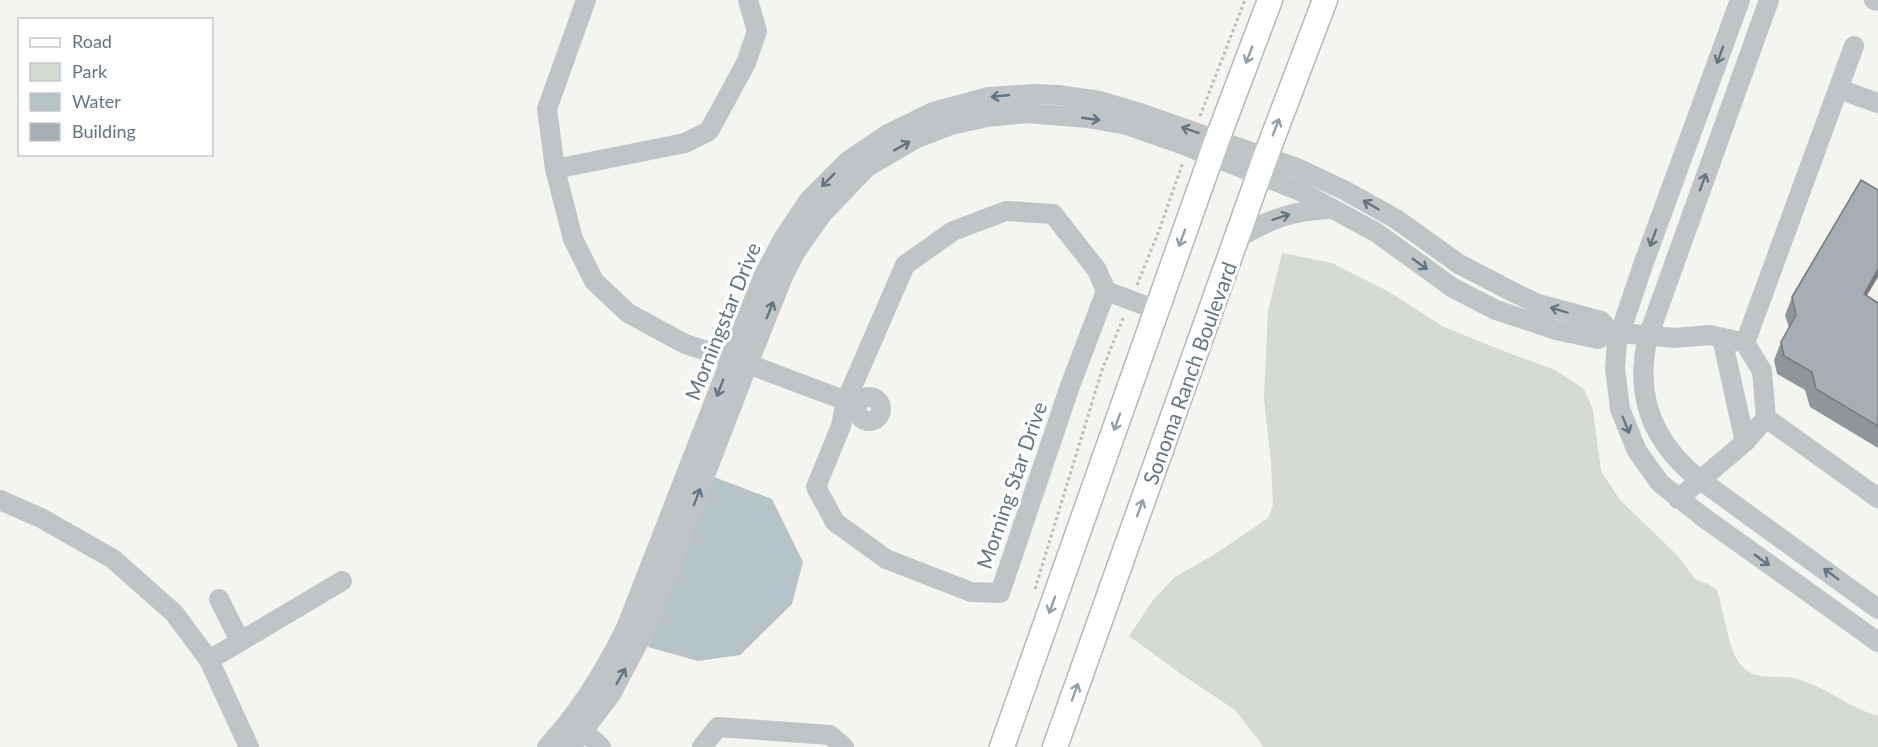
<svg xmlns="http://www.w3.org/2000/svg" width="1878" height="747" font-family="Lato,sans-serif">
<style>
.green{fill:#d5dbd1}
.water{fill:#b6c4c7}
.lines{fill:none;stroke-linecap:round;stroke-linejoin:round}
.major-casing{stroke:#b2b7ba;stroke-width:27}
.path{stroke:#bbbdbf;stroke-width:3;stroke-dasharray:3 3;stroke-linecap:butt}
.minor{stroke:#bfc4c6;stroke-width:20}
.major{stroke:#fff;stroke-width:24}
.wall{fill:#8e969a}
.shaded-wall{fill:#747a7d}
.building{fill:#a5afb3;stroke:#747a7d;stroke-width:1.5}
.oneway{stroke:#919fa8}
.oneway2{stroke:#627682}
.labels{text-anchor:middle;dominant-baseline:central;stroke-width:6;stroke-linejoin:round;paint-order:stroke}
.street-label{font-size:21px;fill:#627682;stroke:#fff}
</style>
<rect width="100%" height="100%" fill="#f4f4f0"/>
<path class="green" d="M 1282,253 L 1332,263 L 1389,292 L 1444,327 L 1506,352 L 1555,370 L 1584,389 L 1593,410 L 1601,471 L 1620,500 L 1679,557 L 1695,579 L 1708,584 L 1717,590 C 1724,610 1727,644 1738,661 C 1753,684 1775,673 1797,679 C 1826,687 1850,708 1878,716 L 1878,747 L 1264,747 L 1235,710 L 1181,674 L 1129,636 L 1153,600 L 1175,577 L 1215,554 L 1268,518 L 1273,505 L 1271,463 L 1264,399 L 1268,311 Z"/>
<polygon class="water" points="714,477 772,499 803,562 792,604 740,655 698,661 648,647"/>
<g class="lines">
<g class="major-casing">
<g id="major">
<polyline points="1002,747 1217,140 1270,0"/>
<polyline points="1055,747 1265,158 1325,0"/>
</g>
</g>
<g class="path">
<polyline points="1200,116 1245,0"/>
<polyline points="1137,285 1160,228 1183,162"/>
<polyline points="1035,589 1102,370 1124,316"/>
</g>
<g class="minor">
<polyline points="586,0 547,109 555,169 573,239 594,281 628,313 685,344 748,364 857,405"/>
<polyline points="1740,0 1643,265 1617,342 1615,368 1620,409 1637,451 1660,483 1703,517 1878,642"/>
<path d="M 1769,0 L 1648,337 C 1634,395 1652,442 1699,479 L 1878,609"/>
<polyline points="1874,0 1878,1"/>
<polyline points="1839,89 1878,103"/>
<polyline points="555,169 685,143 709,131 746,63 757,31 748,0"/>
<polygon points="1006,211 1053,214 1097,270 1106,291 1070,386 1000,593 971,592 886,559 835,522 816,487 841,426 846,401 905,265 953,231"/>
<path d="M 1238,238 C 1270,219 1291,211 1329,209"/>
<polyline points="1106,291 1157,310"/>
<polyline points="1722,338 1745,442"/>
<polyline points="1745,343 1854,46"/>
<circle cx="869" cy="409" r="12"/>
<polyline points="1766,418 1878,498"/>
<polyline points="0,500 41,518 113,559 174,613 209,660 249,747"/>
<polyline points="219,599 240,641"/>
<polyline points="209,660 342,581"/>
<polyline points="575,723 601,747"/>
<path d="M 547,747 C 580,712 605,671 626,628 L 763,277 L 783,239 L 809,200 L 848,161 L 888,134 L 933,112 L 989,97 L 1035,94 L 1058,95 L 1100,101 L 1140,113 L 1297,168 L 1344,190 L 1396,219 L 1459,264 L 1513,292 L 1538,304 L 1601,321 L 1611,332"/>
<polyline points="571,747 611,694 646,628 748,364 784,274 796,251 823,213 867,167 915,139 951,125 987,117 1027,113 1088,118 1127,125 1184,145 1300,191 1377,233 1453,288 1496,310 1556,330 1598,339 1611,332 1674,338 1710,335 1745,343 1762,371 1766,418 1745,442 1678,499"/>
<polyline points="702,747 718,727 830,735 844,747"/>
</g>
<use href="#major" class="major"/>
</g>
<polygon class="wall" points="1867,296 1878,303 1878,448 1810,407 1805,390 1777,374 1774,360 1781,342 1789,328 1785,315 1792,297"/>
<polygon class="shaded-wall" points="1878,269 1878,277 1857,312 1864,294"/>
<polygon class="building" points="1861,180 1878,190 1878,269 1864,294 1878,303 1878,426 1816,389 1812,372 1784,356 1781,342 1796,315 1792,297"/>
<defs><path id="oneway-shaft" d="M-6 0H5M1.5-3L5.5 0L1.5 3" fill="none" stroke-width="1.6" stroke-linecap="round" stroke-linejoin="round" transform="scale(1.5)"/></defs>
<g class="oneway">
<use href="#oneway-shaft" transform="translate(1249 55) rotate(111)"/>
<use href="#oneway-shaft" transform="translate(1276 127) rotate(-69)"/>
<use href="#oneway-shaft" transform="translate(1182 238) rotate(110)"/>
<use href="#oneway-shaft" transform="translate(1117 422) rotate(110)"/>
<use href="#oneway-shaft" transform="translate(1140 508) rotate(-70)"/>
<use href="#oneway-shaft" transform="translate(1052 605) rotate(110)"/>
<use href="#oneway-shaft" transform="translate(1075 692) rotate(-70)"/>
</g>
<g class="oneway2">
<use href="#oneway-shaft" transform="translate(1720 55) rotate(110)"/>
<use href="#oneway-shaft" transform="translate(1000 96) rotate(174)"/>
<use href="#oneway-shaft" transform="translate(1091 119) rotate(8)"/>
<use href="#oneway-shaft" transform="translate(1190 130) rotate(-161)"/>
<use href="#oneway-shaft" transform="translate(902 146) rotate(-29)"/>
<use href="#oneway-shaft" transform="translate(828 180) rotate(135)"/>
<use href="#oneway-shaft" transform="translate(1703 182) rotate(-70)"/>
<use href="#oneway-shaft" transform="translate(1371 205) rotate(-150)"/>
<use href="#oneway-shaft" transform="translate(1281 217) rotate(-18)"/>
<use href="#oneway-shaft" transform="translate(1653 238) rotate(110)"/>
<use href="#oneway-shaft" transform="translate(1420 264) rotate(36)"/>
<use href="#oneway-shaft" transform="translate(770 310) rotate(-68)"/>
<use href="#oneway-shaft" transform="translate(1559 310) rotate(-163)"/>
<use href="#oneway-shaft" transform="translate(720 388) rotate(111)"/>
<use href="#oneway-shaft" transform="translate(1626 425) rotate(68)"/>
<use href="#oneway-shaft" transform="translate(697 497) rotate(-69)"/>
<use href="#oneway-shaft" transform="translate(1762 560) rotate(36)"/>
<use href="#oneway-shaft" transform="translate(1831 574) rotate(-144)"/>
<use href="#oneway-shaft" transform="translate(621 676) rotate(-61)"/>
</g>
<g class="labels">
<g class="street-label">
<text transform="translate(722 321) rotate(-68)">Morningstar Drive</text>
<text transform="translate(1189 373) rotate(-70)">Sonoma Ranch Boulevard</text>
<text transform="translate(1011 485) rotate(-71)">Morning Star Drive</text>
</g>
</g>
<rect x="18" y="18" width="195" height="138" fill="#ffffff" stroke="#c0c8cd" stroke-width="1.5"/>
<rect x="30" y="38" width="30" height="9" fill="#ffffff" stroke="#c0c8cd" stroke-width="1.5"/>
<text x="72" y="48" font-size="18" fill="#627682">Road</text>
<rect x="30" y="63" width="30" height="18" fill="#d5dbd1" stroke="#c0c8cd" stroke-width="1.5"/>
<text x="72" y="78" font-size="18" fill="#627682">Park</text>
<rect x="30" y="93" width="30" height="18" fill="#b6c4c7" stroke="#c0c8cd" stroke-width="1.5"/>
<text x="72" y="108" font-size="18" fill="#627682">Water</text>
<rect x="30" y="123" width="30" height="18" fill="#a5afb3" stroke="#c0c8cd" stroke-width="1.5"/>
<text x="72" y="138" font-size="18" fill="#627682">Building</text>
</svg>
